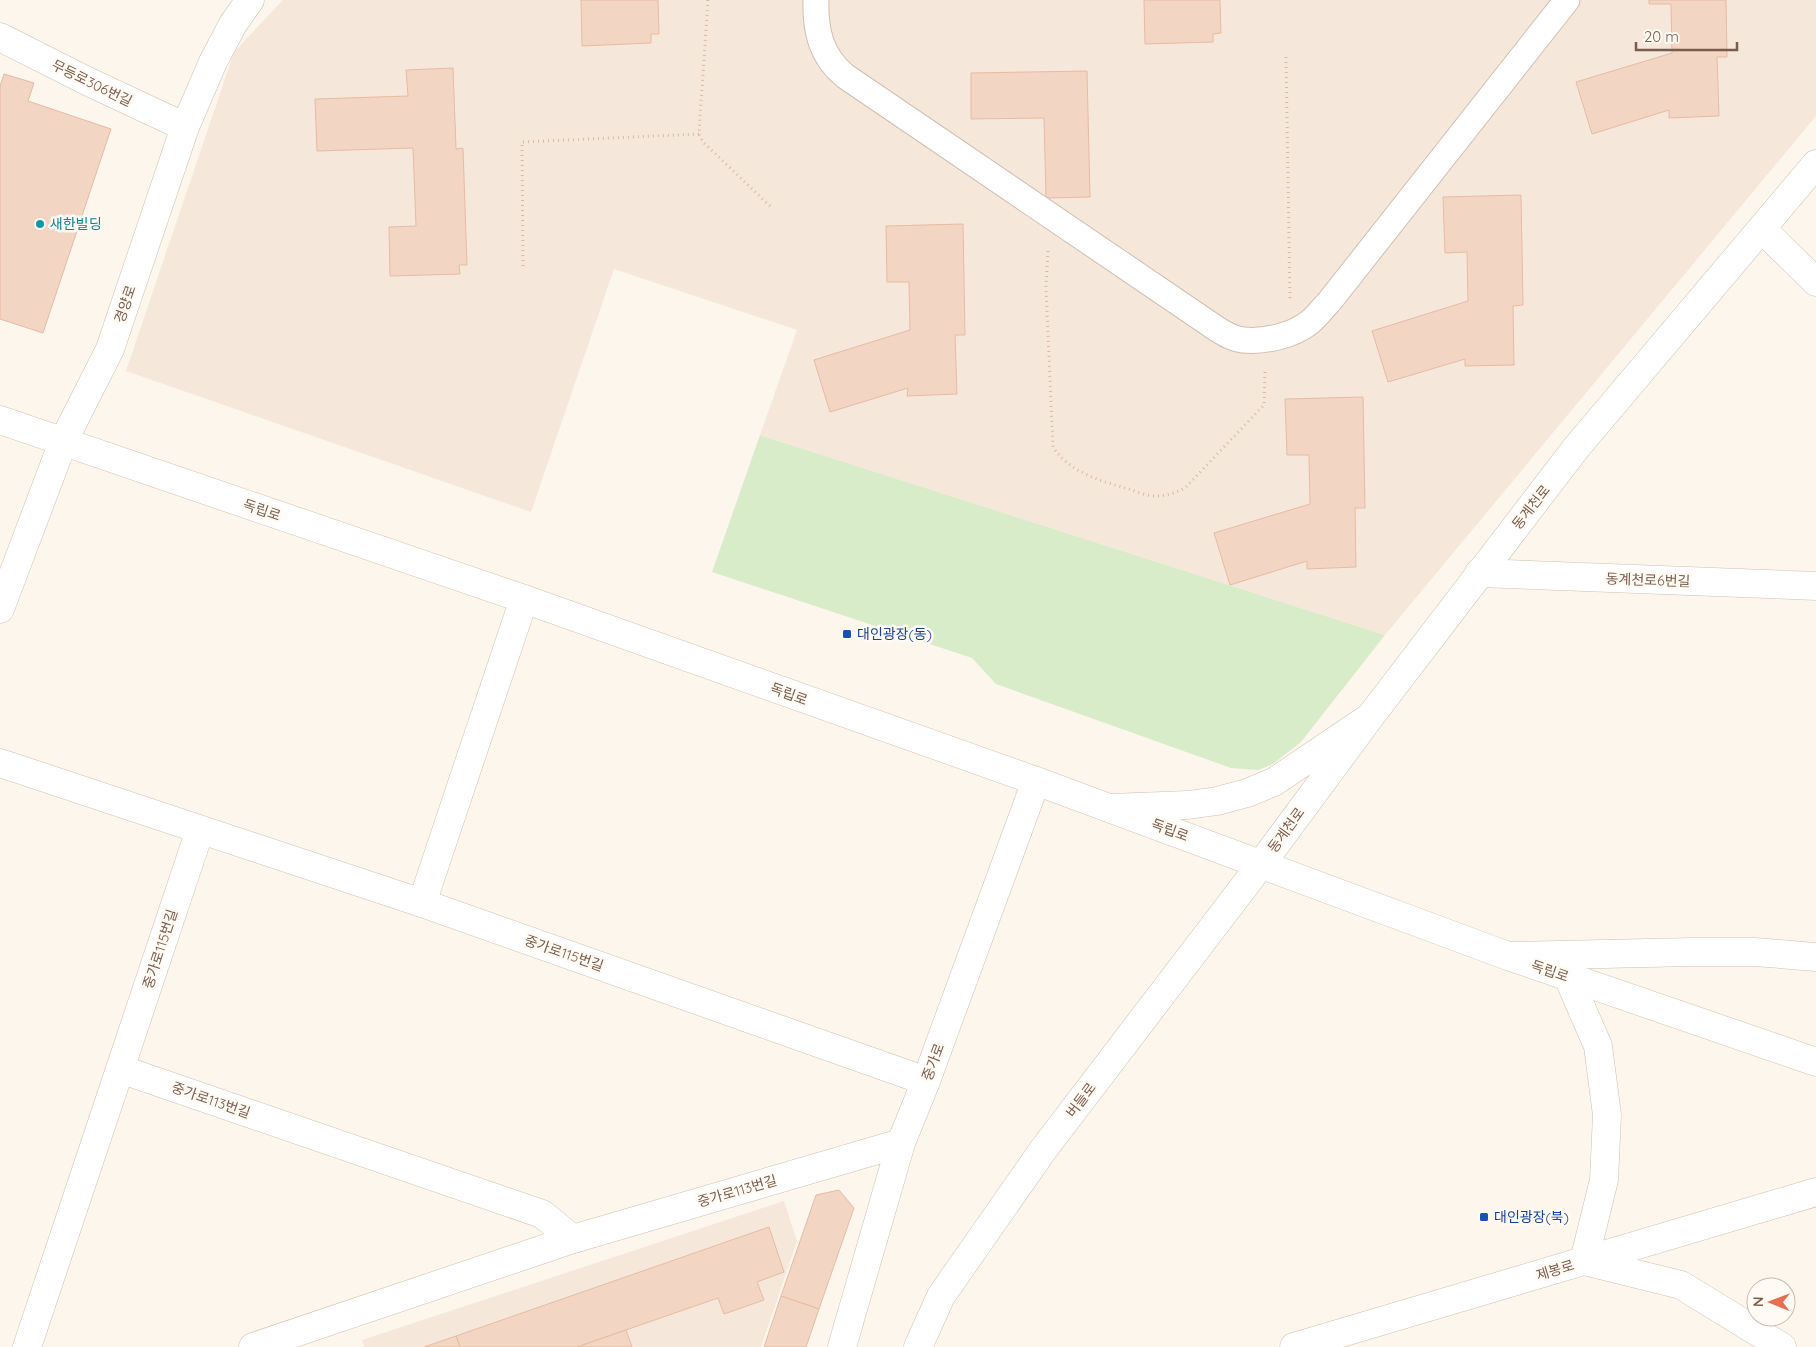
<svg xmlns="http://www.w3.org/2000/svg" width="1816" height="1347" font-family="Quicksand,'Noto Sans KR',sans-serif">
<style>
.residential{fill:#f5e8da}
.green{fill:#d8ecc9}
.building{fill:#f3d5c3;stroke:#e6bba3}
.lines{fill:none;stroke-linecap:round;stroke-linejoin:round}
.pedestrian-casing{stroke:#d1beb0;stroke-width:27}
.minor-casing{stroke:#d1beb0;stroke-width:29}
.tertiary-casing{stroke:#d1beb0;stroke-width:29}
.secondary-casing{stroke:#d6c0b0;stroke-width:29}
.path{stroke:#d9b8a5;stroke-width:3;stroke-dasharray:1 4;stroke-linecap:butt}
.pedestrian{stroke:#fff;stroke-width:25}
.minor{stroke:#fff;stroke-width:28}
.tertiary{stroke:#fff;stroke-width:28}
.secondary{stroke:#fff;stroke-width:28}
.culture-dot{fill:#0f9aa8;stroke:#fffaf3;stroke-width:2}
.transit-dot{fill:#1a4fb4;stroke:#fffaf3;stroke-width:2}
.labels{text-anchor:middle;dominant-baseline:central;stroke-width:5;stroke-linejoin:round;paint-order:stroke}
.street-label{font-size:14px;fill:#7a5c4d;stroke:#fffaf3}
.culture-label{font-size:14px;fill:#0d838f;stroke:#fffaf3;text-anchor:start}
.transit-label{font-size:14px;fill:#164399;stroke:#fffaf3;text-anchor:start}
</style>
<rect width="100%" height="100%" fill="#fdf6ec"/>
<g class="residential">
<polygon points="283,0 1816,0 1816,116 1385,635 760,435 797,330 614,269 531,512 126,371 234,52"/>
<polygon points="784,1201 797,1241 761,1347 364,1347 362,1340"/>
</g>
<polygon class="green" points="760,435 1385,635 1301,742 1273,764 1258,770 1231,768 996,684 972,658 712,572"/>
<g class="building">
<polygon points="581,0 658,0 659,34 651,34 651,43 582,46"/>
<polygon points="1144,0 1220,0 1221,33 1213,34 1213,42 1145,44"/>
<polygon points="1649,0 1726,0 1727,57 1717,57 1719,116 1669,118 1669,110 1592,134 1576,82 1672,53 1671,4 1649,4"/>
<polygon points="453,68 456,149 463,148 467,265 459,265 460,274 390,276 389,227 416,226 413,148 317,151 315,99 408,96 406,70"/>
<polygon points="1087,71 1090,197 1046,198 1044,118 971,119 971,73"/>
<polygon points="4,74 34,83 28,101 111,129 43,333 0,319 0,86"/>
<polygon points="1521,195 1523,305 1513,306 1514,365 1465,366 1465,359 1388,382 1372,331 1468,301 1467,252 1445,253 1443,197"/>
<polygon points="963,224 965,335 955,335 957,394 907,396 908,388 830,412 814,360 910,330 909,282 887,282 886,226"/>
<polygon points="1363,397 1365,508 1355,508 1356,567 1307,569 1307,561 1230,585 1214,533 1310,504 1309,455 1287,455 1285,399"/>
<polygon points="839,1190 854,1208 819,1309 781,1296 816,1195"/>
<polygon points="769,1227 784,1272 757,1282 764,1300 724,1314 718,1298 577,1347 460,1347 456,1336"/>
<polygon points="781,1296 819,1309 806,1347 764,1347"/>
<polygon points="626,1330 632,1347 577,1347"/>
<polygon points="456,1336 460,1347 424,1347"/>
</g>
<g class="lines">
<g class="pedestrian-casing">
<path id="pedestrian" d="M 816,0 C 815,31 821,56 845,76 L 1217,329 C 1225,334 1233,339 1243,340 C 1264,342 1293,336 1310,322 C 1317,316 1323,308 1329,302 L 1567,0"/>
</g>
<g class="minor-casing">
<g id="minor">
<polyline points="0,37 87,81 185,127"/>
<polyline points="1762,229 1816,282"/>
<polyline points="1479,573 1816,586"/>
<polyline points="0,763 422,903 926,1081"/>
<polyline points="422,903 524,599"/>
<polyline points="1510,956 1693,952 1755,952 1816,957"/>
<polyline points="120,1069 542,1214 573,1239"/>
<polyline points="27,1347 200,830"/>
<polyline points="253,1347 573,1239 901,1143"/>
<polyline points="842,1347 901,1143 926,1081 1036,781"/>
<polyline points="918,1347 941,1296 1043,1150 1262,863 1370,717 1576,448 1816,164"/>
</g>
</g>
<g class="tertiary-casing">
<g id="tertiary">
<polyline points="0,609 63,442 110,349 185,127 213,62 233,24 250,0"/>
<polyline points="1110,808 1188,805 1217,801 1247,793 1274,782 1370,717"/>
<polyline points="1568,977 1598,1046 1607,1115 1604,1180 1584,1261 1681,1285 1782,1347"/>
<polyline points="1294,1347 1816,1192"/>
</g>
</g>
<g class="secondary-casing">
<polyline id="secondary" points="0,420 524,599 1036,781 1508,956 1816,1062"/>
</g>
<g class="path">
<polyline points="708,0 699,134 703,142 771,207"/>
<polyline points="1286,57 1290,299"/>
<path d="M 1048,251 L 1046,287 L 1053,447 C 1070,473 1101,481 1129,489 C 1137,492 1147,496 1155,496 C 1167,496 1175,493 1185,488 L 1264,405 L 1265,370"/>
<polyline points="523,266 522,142 699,134"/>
</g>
<use href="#pedestrian" class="pedestrian"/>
<use href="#minor" class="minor"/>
<use href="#tertiary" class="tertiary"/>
<use href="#secondary" class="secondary"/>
</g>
<circle class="culture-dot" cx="40" cy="224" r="5"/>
<g class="transit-dot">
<rect x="842" y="629" width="10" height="10" rx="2.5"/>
<rect x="1479" y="1212" width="10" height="10" rx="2.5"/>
</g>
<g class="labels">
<g class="street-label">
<text transform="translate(92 83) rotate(26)">무등로306번길</text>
<text transform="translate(125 304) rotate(-71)">경양로</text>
<text transform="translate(1531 507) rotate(-52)">동계천로</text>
<text transform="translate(262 510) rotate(19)">독립로</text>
<text transform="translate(1648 580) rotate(2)">동계천로6번길</text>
<text transform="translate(789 694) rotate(20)">독립로</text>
<text transform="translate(1170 830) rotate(20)">독립로</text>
<text transform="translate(1286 830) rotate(-54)">동계천로</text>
<text transform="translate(160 949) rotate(-72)">중가로115번길</text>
<text transform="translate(564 953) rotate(19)">중가로115번길</text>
<text transform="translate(1550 971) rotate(19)">독립로</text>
<text transform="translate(933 1062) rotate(-70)">중가로</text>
<text transform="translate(211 1100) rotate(19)">중가로113번길</text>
<text transform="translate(1081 1100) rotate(-53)">버들로</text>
<text transform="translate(737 1191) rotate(-16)">중가로113번길</text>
<text transform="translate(1555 1270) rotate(-17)">제봉로</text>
</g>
<g class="culture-label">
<text x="50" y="224">새한빌딩</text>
</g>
<g class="transit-label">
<text x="857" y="634">대인광장(동)</text>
<text x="1494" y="1217">대인광장(북)</text>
</g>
</g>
<g transform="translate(1771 1302) rotate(271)"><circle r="24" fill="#fffaf3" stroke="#cabbb1"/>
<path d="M0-4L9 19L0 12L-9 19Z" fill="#e76f51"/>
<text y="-8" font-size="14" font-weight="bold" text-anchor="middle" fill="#7a5c4d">N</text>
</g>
<path d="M1636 42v8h101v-8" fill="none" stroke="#7a5c4d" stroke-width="2.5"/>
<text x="1644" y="42" font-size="15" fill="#7a5c4d" stroke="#fffaf3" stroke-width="4" paint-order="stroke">20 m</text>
</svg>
